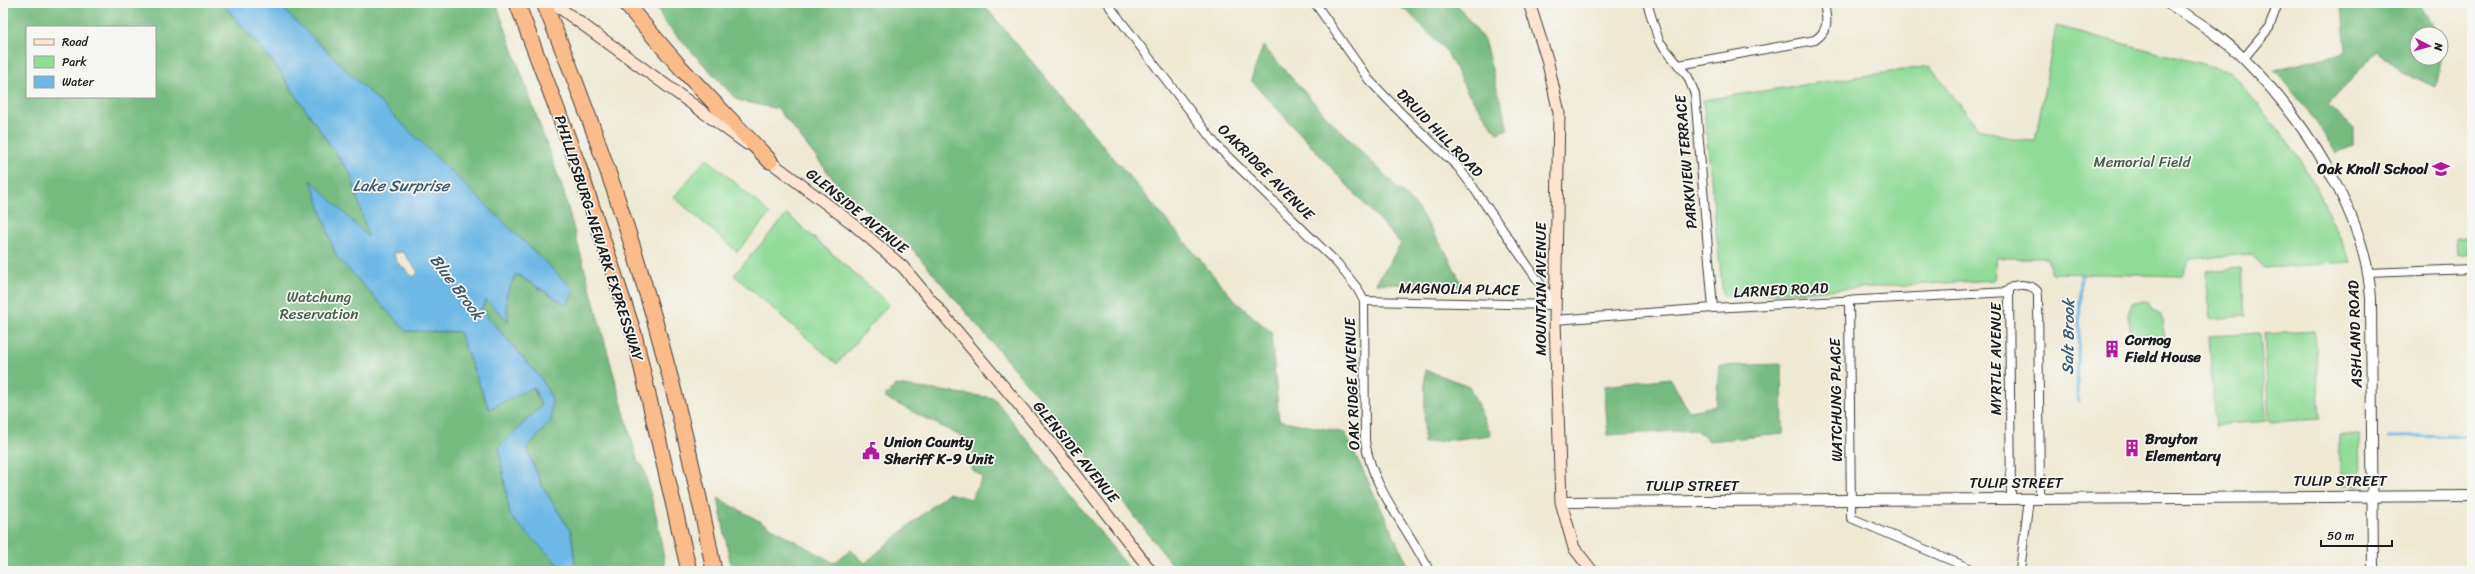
<svg xmlns="http://www.w3.org/2000/svg" width="2475" height="574" font-family="Sriracha,sans-serif">
<style>
.green{fill:#90db98;stroke:#567c5a}
.forest{fill:#74bb80;stroke:#486c4e;fill-rule:evenodd}
.water{fill:#6db8e6;stroke:#446a81;fill-rule:evenodd}
.lines{fill:none;stroke-linecap:round;stroke-linejoin:round}
.stream{stroke:#6db8e6;stroke-width:3}
.minor-casing{stroke:#3c3b38;stroke-width:10}
.tertiary-casing{stroke:#3c3b38;stroke-width:12}
.secondary-casing{stroke:#3c3b38;stroke-width:13}
.motorway-casing{stroke:#3c3b38;stroke-width:17}
.minor{stroke:#fff;stroke-width:8}
.tertiary{stroke:#fff;stroke-width:10}
.secondary{stroke:#fde4d1;stroke-width:11}
.motorway{stroke:#fabc8b;stroke-width:15}
.labels{text-anchor:middle;dominant-baseline:central;stroke-width:3.5;stroke-linejoin:round;paint-order:stroke}
.street-label{font-size:15px;fill:#1c1c1c;stroke:#f6f6f2}
.park-label{font-size:15px;fill:#455f47;stroke:#f6f6f2}
.poi-label{font-size:15px;font-weight:bold;fill:#1c1c1c;stroke:#f6f6f2;text-anchor:start}
.water-label{font-size:16px;font-style:italic;fill:#3c5a6d;stroke:#f6f6f2}
</style>
<rect width="100%" height="100%" fill="#f6f6f2"/>
<filter id="ink" filterUnits="userSpaceOnUse"><feTurbulence type="fractalNoise" baseFrequency=".025" numOctaves="2"/><feDisplacementMap in="SourceGraphic" scale="8" xChannelSelector="R" yChannelSelector="G"/><feConvolveMatrix kernelMatrix="1 2 1 2 8 2 1 2 1" color-interpolation-filters="sRGB"/></filter>
<filter id="wash" filterUnits="userSpaceOnUse"><feTurbulence type="fractalNoise" baseFrequency=".012" numOctaves="4" result="noise"/><feDisplacementMap in="SourceGraphic" scale="16" xChannelSelector="R" yChannelSelector="G"/><feGaussianBlur stdDeviation="0.9" result="paint"/><feColorMatrix in="noise" values="0 0 0 0 0 0 0 0 0 0 0 0 0 0 0 0 0 1.4 0 .05"/><feComposite in="paint" operator="in"/></filter>
<g filter="url(#wash)">
<rect width="100%" height="100%" fill="#efe9d4"/>
<g class="green">
<polygon points="2056,26 2229,71 2286,139 2314,182 2351,262 2265,268 2251,254 2190,259 2182,276 2051,273 2047,258 1997,258 1994,280 1723,296 1703,100 1930,66 1978,128 2017,140 2035,141"/>
<polygon points="707,158 770,214 737,252 674,197"/>
<polygon points="787,214 889,304 837,364 734,275"/>
<polygon points="2472,236 2472,253 2457,255 2456,237"/>
<polygon points="2241,268 2245,316 2210,319 2206,271"/>
<polygon points="2147,301 2153,311 2161,315 2165,339 2150,341 2149,335 2143,337 2131,333 2128,315 2132,302"/>
<polygon points="2315,331 2320,419 2269,422 2264,334"/>
<polygon points="2260,333 2266,421 2215,425 2209,336"/>
<polygon points="2340,435 2359,435 2360,485 2340,485"/>
</g>
<g class="forest">
<path d="M 3,3 L 222,3 L 273,62 L 351,175 L 369,238 L 311,181 L 406,331 L 459,332 L 489,409 L 533,387 L 541,406 L 499,447 L 510,515 L 565,571 L 3,571 ZM 27,27 L 155,27 L 155,97 L 27,97 Z"/>
<polygon points="277,3 496,3 563,190 638,463 643,466 657,519 666,571 576,571 571,532 541,484 527,448 551,421 542,380 481,309 486,300 508,321 506,295 516,274 567,305"/>
<polygon points="655,3 982,3 1235,301 1271,332 1279,420 1345,433 1411,571 1177,571 1084,451 908,244 842,190 778,109 737,100 665,23"/>
<polygon points="1394,3 1456,3 1484,40 1508,129 1497,133 1466,90 1447,52 1408,12"/>
<polygon points="2339,3 2419,3 2438,34 2417,34 2417,58 2441,58 2441,38 2444,43 2436,87 2403,73 2377,51 2328,105 2353,128 2353,146 2336,153 2308,110 2274,70 2346,52 2343,19"/>
<polygon points="1263,46 1327,117 1415,205 1446,252 1463,287 1376,283 1401,244 1251,80"/>
<polygon points="1782,364 1783,434 1709,441 1696,430 1608,435 1604,386 1670,378 1689,411 1716,406 1719,366"/>
<polygon points="1425,370 1469,386 1491,435 1424,443"/>
<polygon points="896,385 994,398 1131,571 732,571 718,498 834,563 851,550 865,563 948,493 971,499 983,477 971,469 974,443 884,397"/>
</g>
<path class="water" d="M 222,3 L 277,3 L 574,290 L 567,305 L 516,274 L 506,295 L 508,321 L 486,300 L 481,309 L 542,380 L 552,399 L 551,421 L 527,448 L 541,484 L 571,532 L 576,571 L 565,571 L 510,516 L 499,447 L 541,406 L 534,387 L 489,409 L 459,332 L 406,331 L 336,256 L 311,180 L 368,237 L 351,175 L 273,62 ZM 403,252 L 418,272 L 413,277 L 397,262 L 393,253 Z"/>
<g class="lines">
<g class="stream">
<polyline points="2079,402 2077,392 2081,273"/>
<polyline points="2388,437 2472,436"/>
</g>
</g>
</g>
<g filter="url(#ink)">
<g class="lines">
<g class="minor-casing">
<g id="minor">
<path d="M 1107,3 L 1217,146 L 1337,263 L 1357,288 L 1364,301 L 1365,441 C 1373,492 1408,526 1429,571"/>
<polyline points="1315,3 1369,80 1404,116 1458,167 1473,187 1555,305"/>
<polyline points="1647,3 1659,41 1688,77 1695,94 1713,308"/>
<polyline points="2244,58 2269,28 2278,3"/>
<path d="M 1679,65 L 1815,40 C 1830,30 1827,19 1824,3"/>
<polyline points="2368,273 2472,269"/>
<polyline points="1849,300 1851,518 1976,571"/>
<polyline points="1364,301 1555,305"/>
<polyline points="1555,320 1713,308 2009,292"/>
<path d="M 2011,498 L 2009,292 L 2009,289 C 2016,283 2031,284 2037,291 L 2038,296 L 2040,498"/>
<polyline points="2020,571 2029,498"/>
</g>
</g>
<g class="tertiary-casing">
<g id="tertiary">
<path d="M 2168,3 C 2194,19 2222,37 2244,59 C 2304,119 2366,213 2371,299 L 2373,571"/>
<polyline points="1561,502 2472,496"/>
</g>
</g>
<g class="secondary-casing">
<g id="secondary">
<polyline points="553,3 747,144"/>
<polyline points="1529,3 1547,59 1559,113 1555,320 1561,502 1574,548 1592,571"/>
<polyline points="764,157 852,223 903,267 1057,450 1151,571"/>
</g>
</g>
<g class="motorway-casing">
<g id="motorway">
<polyline points="517,3 578,165 634,334 689,571"/>
<path d="M 544,3 C 620,185 677,377 714,571"/>
<polyline points="625,3 680,67 770,161"/>
</g>
</g>
<use href="#minor" class="minor"/>
<use href="#tertiary" class="tertiary"/>
<use href="#secondary" class="secondary"/>
<use href="#motorway" class="motorway"/>
</g>
</g>
<defs>
<g id="school-bare" transform="scale(1.38)"><path d="M0-5L7-2L0 1L-7-2ZM-4 1L0 2.5L4 1V4Q0 6-4 4Z" fill="#b5179e" stroke="#f6f6f2" stroke-width="2.5" paint-order="stroke"/></g>
<g id="building-bare" transform="scale(1.38)"><path d="M-4-6H4V6H1V3H-1V6H-4ZM-2.5-4.3h1.7v1.8h-1.7ZM.8-4.3h1.7v1.8H.8ZM-2.5-1h1.7V.8h-1.7ZM.8-1h1.7V.8H.8Z" fill="#b5179e" stroke="#f6f6f2" stroke-width="2.5" paint-order="stroke"/></g>
<g id="civic-bare" transform="scale(1.38)"><path d="M-.6-6.5H3V-4.5H.6V-3L4-1V1h2V6H-6V1h2V-1L-.6-3ZM-1.2 2.5V6h2.4V2.5Z" fill="#b5179e" stroke="#f6f6f2" stroke-width="2.5" paint-order="stroke"/></g>
</defs>
<g fill-rule="evenodd">
<use href="#school-bare" x="2441" y="169"/>
<use href="#building-bare" x="2112" y="349"/>
<use href="#building-bare" x="2132" y="448"/>
<use href="#civic-bare" x="871" y="451"/>
</g>
<g class="labels">
<g class="street-label">
<text transform="translate(1440 133) rotate(46)">DRUID HILL ROAD</text>
<text transform="translate(1686 162) rotate(-95)">PARKVIEW TERRACE</text>
<text transform="translate(1266 172) rotate(45)">OAKRIDGE AVENUE</text>
<text transform="translate(857 211) rotate(39)">GLENSIDE AVENUE</text>
<text transform="translate(599 238) rotate(72)">PHILLIPSBURG-NEWARK EXPRESSWAY</text>
<text transform="translate(1459 289) rotate(1)">MAGNOLIA PLACE</text>
<text transform="translate(1541 289) rotate(-90)">MOUNTAIN AVENUE</text>
<text transform="translate(1781 290) rotate(-3)">LARNED ROAD</text>
<text transform="translate(2355 334) rotate(-92)">ASHLAND ROAD</text>
<text transform="translate(1996 359) rotate(-90)">MYRTLE AVENUE</text>
<text transform="translate(1352 384) rotate(-92)">OAK RIDGE AVENUE</text>
<text transform="translate(1836 400) rotate(-91)">WATCHUNG PLACE</text>
<text transform="translate(1076 452) rotate(51)">GLENSIDE AVENUE</text>
<text x="2340" y="481">TULIP STREET</text>
<text x="2016" y="483">TULIP STREET</text>
<text x="1692" y="486">TULIP STREET</text>
</g>
<g class="park-label">
<text x="2142" y="162">Memorial Field</text>
<text x="319" y="297">Watchung<tspan x="319" dy="17">Reservation</tspan></text>
</g>
<g class="poi-label">
<text x="2428" y="169" text-anchor="end">Oak Knoll School</text>
<text x="2125" y="340">Cornog<tspan x="2125" dy="17">Field House</tspan></text>
<text x="2145" y="439">Brayton<tspan x="2145" dy="17">Elementary</tspan></text>
<text x="884" y="442">Union County<tspan x="884" dy="17">Sheriff K-9 Unit</tspan></text>
</g>
<g class="water-label">
<text x="401" y="185">Lake Surprise</text>
<text transform="translate(457 287) rotate(53)">Blue Brook</text>
<text transform="translate(2068 337) rotate(-89)">Salt Brook</text>
</g>
</g>
<rect width="2475" height="574" fill="none" stroke="#f6f6f2" stroke-width="16"/>
<rect x="26" y="26" width="130" height="72" fill="#f6f6f2" stroke="#9f9f9c"/>
<rect x="34" y="39" width="20" height="6" fill="#fde4d1" stroke="#9f9f9c"/>
<text x="62" y="46" font-size="12" fill="#1c1c1c">Road</text>
<rect x="34" y="56" width="20" height="12" fill="#90db98" stroke="#9f9f9c"/>
<text x="62" y="66" font-size="12" fill="#1c1c1c">Park</text>
<rect x="34" y="76" width="20" height="12" fill="#6db8e6" stroke="#9f9f9c"/>
<text x="62" y="86" font-size="12" fill="#1c1c1c">Water</text>
<g transform="translate(2429 46) rotate(96)"><circle r="19" fill="#f6f6f2" stroke="#9f9f9c"/>
<path d="M0-3L7 15L0 10L-7 15Z" fill="#b5179e"/>
<text y="-6" font-size="11" font-weight="bold" text-anchor="middle" fill="#1c1c1c">N</text>
</g>
<path d="M2321 540v6h71v-6" fill="none" stroke="#1c1c1c" stroke-width="2"/>
<text x="2327" y="540" font-size="12" fill="#1c1c1c" stroke="#f6f6f2" stroke-width="3" paint-order="stroke">50 m</text>
</svg>
